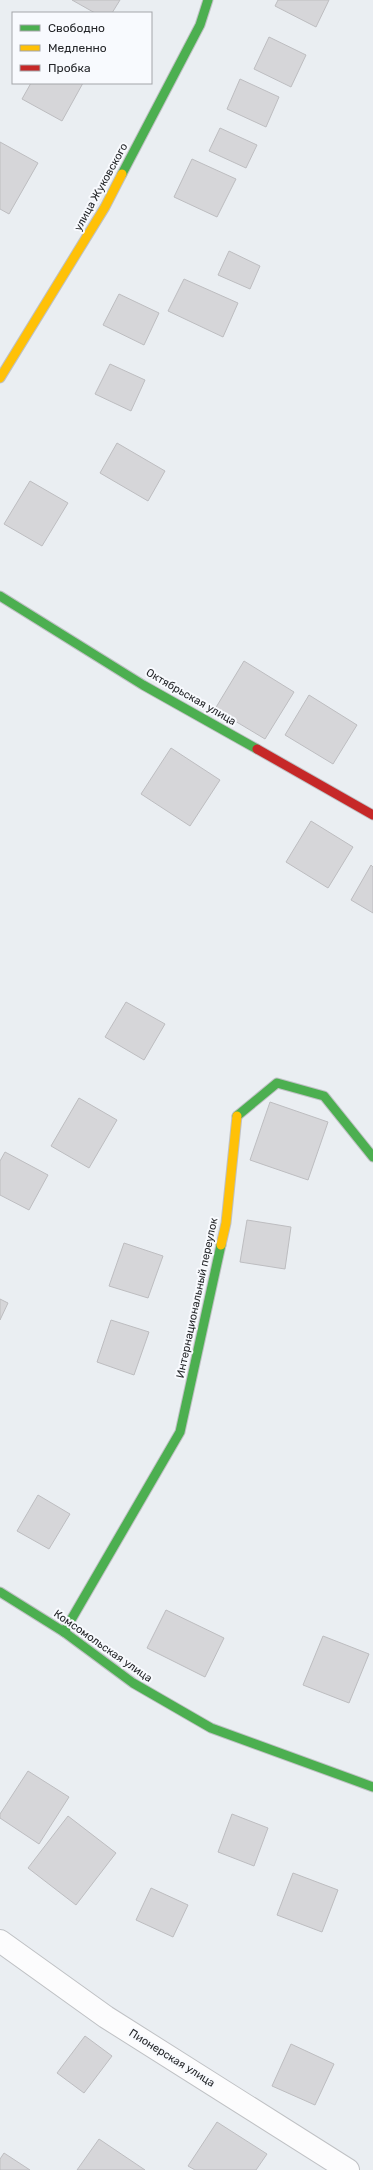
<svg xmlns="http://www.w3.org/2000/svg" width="373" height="2170" font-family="Rubik,sans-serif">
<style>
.building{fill:#d6d6d9;stroke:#bdbdc0}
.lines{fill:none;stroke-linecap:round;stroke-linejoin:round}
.street-casing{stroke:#bfc1c4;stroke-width:24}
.fast-casing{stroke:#bfc1c4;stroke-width:11}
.slow-casing{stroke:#bfc1c4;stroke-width:11}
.jam-casing{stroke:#bfc1c4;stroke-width:11}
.street{stroke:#fcfcfd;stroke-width:22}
.fast{stroke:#4caf50;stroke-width:9}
.slow{stroke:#ffc107;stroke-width:9}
.jam{stroke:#c62828;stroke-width:9}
.labels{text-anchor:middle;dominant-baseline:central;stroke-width:4;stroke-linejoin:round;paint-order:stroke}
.street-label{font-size:11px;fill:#242629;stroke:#f8fafe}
</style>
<rect width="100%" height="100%" fill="#eaeef2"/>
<g class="building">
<polygon points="72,0 120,0 112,13 95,13"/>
<polygon points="278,0 329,0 316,27 275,6"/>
<polygon points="269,37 306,55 291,87 254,69"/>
<polygon points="240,79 279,97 266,127 227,109"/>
<polygon points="31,83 83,83 62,121 22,99"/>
<polygon points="220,128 257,145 246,168 209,151"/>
<polygon points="0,142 38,163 9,214 0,209"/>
<polygon points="192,159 236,179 217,217 174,197"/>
<polygon points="229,251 260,266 250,289 218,275"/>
<polygon points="184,279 238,303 223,337 168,311"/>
<polygon points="119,294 159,313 144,345 103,325"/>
<polygon points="110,364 145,380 131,411 95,394"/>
<polygon points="117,443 165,471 148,501 100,473"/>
<polygon points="30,481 68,503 42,546 4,524"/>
<polygon points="244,661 294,692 265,739 215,709"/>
<polygon points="309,695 357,725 333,764 285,735"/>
<polygon points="171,748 220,780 190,826 141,794"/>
<polygon points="311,821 353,847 328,888 286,862"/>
<polygon points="371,865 373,867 373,913 351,900"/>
<polygon points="126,1002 165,1024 144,1060 105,1037"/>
<polygon points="79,1098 117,1120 89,1168 51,1146"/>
<polygon points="270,1102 328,1122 308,1180 250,1160"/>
<polygon points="5,1152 48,1175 29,1210 0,1195 0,1161"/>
<polygon points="247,1220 291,1227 285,1269 240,1262"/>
<polygon points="124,1243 163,1256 148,1298 109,1286"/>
<polygon points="0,1299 8,1303 0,1320"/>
<polygon points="111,1320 149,1332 134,1375 97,1362"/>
<polygon points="38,1495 70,1514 49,1549 17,1531"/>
<polygon points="166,1610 224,1638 205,1677 147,1648"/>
<polygon points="323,1636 369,1654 349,1703 303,1685"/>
<polygon points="28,1771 69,1797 39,1844 0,1818 0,1814"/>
<polygon points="232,1814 268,1828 254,1866 218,1852"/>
<polygon points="68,1816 116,1853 76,1905 28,1868"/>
<polygon points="293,1873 338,1890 322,1932 277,1915"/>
<polygon points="151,1888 188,1905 173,1937 136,1920"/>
<polygon points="85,2036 112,2056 84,2093 57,2073"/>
<polygon points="291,2044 334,2064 315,2105 272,2086"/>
<polygon points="217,2122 267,2154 256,2170 195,2170 188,2166"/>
<polygon points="99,2139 145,2170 77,2170"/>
<polygon points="4,2153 30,2170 0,2170 0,2159"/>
</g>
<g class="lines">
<g class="street-casing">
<polyline id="street" points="0,1941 106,2017 348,2170"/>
</g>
<g class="fast-casing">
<g id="fast">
<polyline points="122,174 200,25 208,0"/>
<polyline points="0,596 143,685 257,749"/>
<polyline points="237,1116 277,1083 324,1096 373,1157"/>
<polyline points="0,1592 64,1632 133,1683 211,1728 373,1787"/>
<polyline points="64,1632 180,1432 221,1245"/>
</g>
</g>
<g class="slow-casing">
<g id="slow">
<polyline points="0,378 105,207 122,174"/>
<polyline points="221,1245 226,1223 237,1116"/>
</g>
</g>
<g class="jam-casing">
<polyline id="jam" points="257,749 373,815"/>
</g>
<use href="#street" class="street"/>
<use href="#fast" class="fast"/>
<use href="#slow" class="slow"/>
<use href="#jam" class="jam"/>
</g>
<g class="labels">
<g class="street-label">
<text transform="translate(101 187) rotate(-61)">улица Жуковского</text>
<text transform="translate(191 697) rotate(30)">Октябрьская улица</text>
<text transform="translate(197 1298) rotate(-78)">Интернациональный переулок</text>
<text transform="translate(103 1646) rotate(35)">Комсомольская улица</text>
<text transform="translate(172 2058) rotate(32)">Пионерская улица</text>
</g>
</g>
<rect x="12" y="12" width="140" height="72" fill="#f8fafe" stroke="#a3a5a9"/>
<rect x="20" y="25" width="20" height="6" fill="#4caf50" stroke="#a3a5a9"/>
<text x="48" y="32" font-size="12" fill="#242629">Свободно</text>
<rect x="20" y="45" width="20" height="6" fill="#ffc107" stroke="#a3a5a9"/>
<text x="48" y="52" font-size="12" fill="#242629">Медленно</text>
<rect x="20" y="65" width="20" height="6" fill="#c62828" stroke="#a3a5a9"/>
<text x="48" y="72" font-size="12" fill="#242629">Пробка</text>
</svg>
